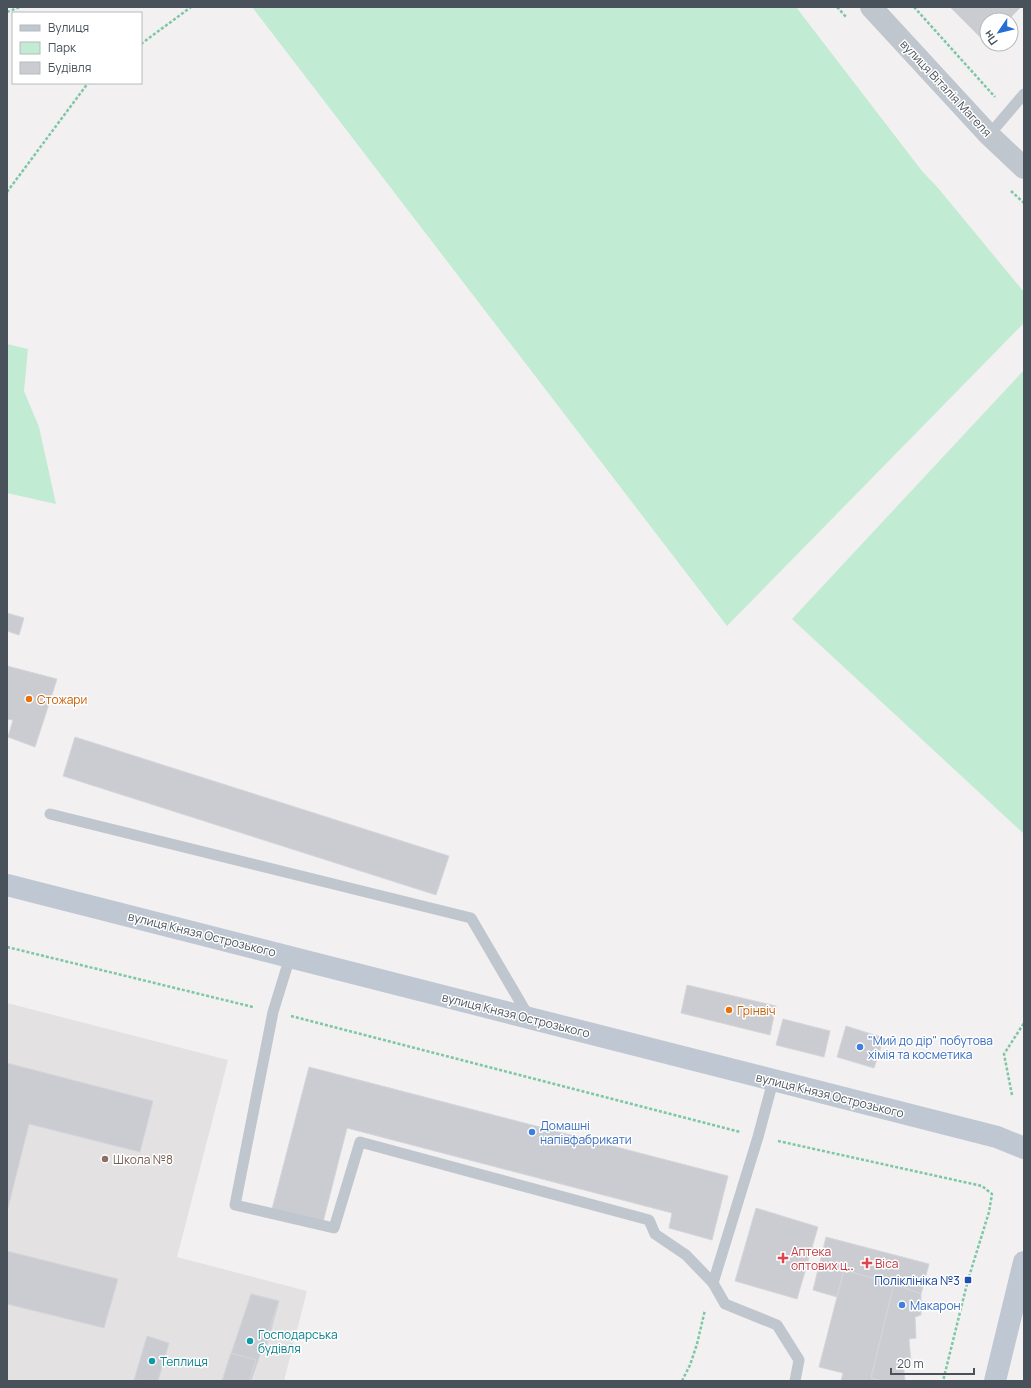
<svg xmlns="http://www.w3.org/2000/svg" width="1031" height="1388" font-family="Manrope,sans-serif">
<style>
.education{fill:#e3e1e1}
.green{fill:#c1ecd3}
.building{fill:#caccd2;stroke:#d4d6da}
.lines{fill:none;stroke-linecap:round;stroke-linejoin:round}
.path{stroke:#7cc7a4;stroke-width:2.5;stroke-dasharray:3 2;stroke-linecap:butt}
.lane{stroke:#bfc6cd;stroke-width:11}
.street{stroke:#bfc6cd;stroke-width:22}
.secondary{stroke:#bfc7d2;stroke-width:22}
.food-dot{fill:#e8710a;stroke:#fff;stroke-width:1.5}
.shop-dot{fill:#3f7fe0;stroke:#fff;stroke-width:1.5}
.education-dot{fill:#8d6e63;stroke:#fff;stroke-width:1.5}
.health-dot{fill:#e0444e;stroke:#fff;stroke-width:1.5}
.transit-dot{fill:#1a4fb4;stroke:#fff;stroke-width:1.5}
.culture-dot{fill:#0f9aa8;stroke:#fff;stroke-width:1.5}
.labels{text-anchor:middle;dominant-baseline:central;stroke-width:3;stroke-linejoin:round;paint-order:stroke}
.street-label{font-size:12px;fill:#49525b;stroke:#fff}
.food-label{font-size:12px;fill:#c56008;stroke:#fff;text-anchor:start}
.shop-label{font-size:12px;fill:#366cbe;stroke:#fff;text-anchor:start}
.education-label{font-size:12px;fill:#785e54;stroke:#fff;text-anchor:start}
.health-label{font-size:12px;fill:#be3a42;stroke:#fff;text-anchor:start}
.transit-label{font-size:12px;fill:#164399;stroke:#fff;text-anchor:end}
.culture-label{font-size:12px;fill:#0d838f;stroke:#fff;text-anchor:start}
</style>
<rect width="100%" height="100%" fill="#f2f0f0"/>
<polygon class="education" points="7,1003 228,1060 177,1257 307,1291 284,1381 7,1381"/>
<g class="green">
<polygon points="252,7 796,7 922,171 938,188 1024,292 1024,323 727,626"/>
<polygon points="7,344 28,349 24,391 39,427 56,504 7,493"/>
<polygon points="1024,370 1024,834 792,619"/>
</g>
<g class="building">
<polygon points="950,7 1021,7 1008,20 987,20 987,41 986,43"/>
<polygon points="7,613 24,618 19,635 7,631"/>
<polygon points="7,666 57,679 35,747 8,737 13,720 7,719"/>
<polygon points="75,737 449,856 436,895 63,776"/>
<polygon points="687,985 776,1006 770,1035 681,1013"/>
<polygon points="783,1019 830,1031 824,1057 776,1045"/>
<polygon points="846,1026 884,1038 874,1068 837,1057"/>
<polygon points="7,1063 153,1101 140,1152 29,1124 7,1212"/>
<polygon points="309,1067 728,1176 712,1240 669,1228 672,1213 347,1128 322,1226 271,1213"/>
<polygon points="756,1208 818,1227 797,1299 735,1281"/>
<polygon points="826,1237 929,1264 921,1294 894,1284 844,1270 837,1297 813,1290"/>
<polygon points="7,1251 118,1279 104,1328 7,1304"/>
<polygon points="844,1270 894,1284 871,1378 883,1381 841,1381 843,1373 819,1367"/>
<polygon points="894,1284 921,1294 921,1315 915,1317 916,1338 909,1339 911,1362 903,1362 905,1381 883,1381 871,1378"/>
<polygon points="251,1294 279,1301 265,1352 237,1344"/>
<polygon points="251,1294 279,1301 251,1381 222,1381"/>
<polygon points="147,1336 169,1343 158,1381 134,1380"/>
<polygon points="231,1353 256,1360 249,1381 222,1381"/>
</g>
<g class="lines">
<g class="path">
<polyline points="837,7 847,18"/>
<polyline points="914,7 995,97"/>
<polyline points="7,12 20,7"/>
<polyline points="141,44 191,7"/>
<polyline points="1011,191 1024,203"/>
<polyline points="7,192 88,83"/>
<polyline points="7,947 253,1007"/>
<polyline points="291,1016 740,1132"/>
<polyline points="1012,1095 1004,1054 1024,1023"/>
<polyline points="778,1141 982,1186 992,1194 989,1212 968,1280 943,1381"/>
<polyline points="682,1381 690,1365 697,1344 705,1310"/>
</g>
<g class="lane">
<polyline points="989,135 1024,94"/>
<polyline points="50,814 471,918 529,1017"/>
<polyline points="290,957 273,1012 235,1205 334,1228 360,1142 649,1220 655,1234 686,1255 713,1283"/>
<polyline points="773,1081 758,1137 713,1283 725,1304 777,1325 799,1360 795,1381"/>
</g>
<polyline class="street" points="871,7 989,135 1024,168"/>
<g class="secondary">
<polyline points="7,885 997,1137 1024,1148"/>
<polyline points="995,1381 1024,1262"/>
</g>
</g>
<g class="food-dot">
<circle cx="29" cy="699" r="4"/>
<circle cx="729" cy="1010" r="4"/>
</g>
<g class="shop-dot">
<circle cx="860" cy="1047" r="4"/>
<circle cx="532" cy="1132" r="4"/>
<circle cx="902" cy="1305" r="4"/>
</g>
<circle class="education-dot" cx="105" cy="1159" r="4"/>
<g class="health-dot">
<path d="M781 1252h4v4h4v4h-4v4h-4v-4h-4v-4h4z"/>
<path d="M865 1257h4v4h4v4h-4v4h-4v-4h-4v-4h4z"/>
</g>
<rect class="transit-dot" x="964" y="1276" width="8" height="8" rx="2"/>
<g class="culture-dot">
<circle cx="250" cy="1341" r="4"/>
<circle cx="152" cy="1361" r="4"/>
</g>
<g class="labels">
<g class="street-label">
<text transform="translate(946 88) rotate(47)">вулиця Віталія Магеля</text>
<text transform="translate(202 934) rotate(14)">вулиця Князя Острозького</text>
<text transform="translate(516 1015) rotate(14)">вулиця Князя Острозького</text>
<text transform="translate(830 1095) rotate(14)">вулиця Князя Острозького</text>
</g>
<g class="food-label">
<text x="37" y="699">Стожари</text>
<text x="737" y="1010">Грінвіч</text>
</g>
<g class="shop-label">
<text x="868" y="1040">"Мий до дір" побутова<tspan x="868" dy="14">хімія та косметика</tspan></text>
<text x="540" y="1125">Домашні<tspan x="540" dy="14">напівфабрикати</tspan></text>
<text x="910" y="1305">Макарон</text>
</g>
<g class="education-label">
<text x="113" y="1159">Школа №8</text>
</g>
<g class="health-label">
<text x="791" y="1251">Аптека<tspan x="791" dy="14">оптових ц‥</tspan></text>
<text x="875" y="1263">Віса</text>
</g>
<g class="transit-label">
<text x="960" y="1280">Поліклініка №3</text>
</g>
<g class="culture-label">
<text x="258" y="1334">Господарська<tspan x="258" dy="14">будівля</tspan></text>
<text x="160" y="1361">Теплиця</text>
</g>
</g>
<rect width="1031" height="1388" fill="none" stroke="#49525b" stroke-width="16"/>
<rect x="12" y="12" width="130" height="72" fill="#ffffff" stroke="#b6babd"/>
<rect x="20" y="25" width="20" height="6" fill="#bfc7d2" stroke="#b6babd"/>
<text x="48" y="32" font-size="12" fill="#49525b">Вулиця</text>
<rect x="20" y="42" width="20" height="12" fill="#c1ecd3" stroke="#b6babd"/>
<text x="48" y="52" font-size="12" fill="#49525b">Парк</text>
<rect x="20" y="62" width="20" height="12" fill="#caccd2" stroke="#b6babd"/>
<text x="48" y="72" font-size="12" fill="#49525b">Будівля</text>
<g transform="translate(999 32) rotate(235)"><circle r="19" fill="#ffffff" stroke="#b6babd"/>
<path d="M0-3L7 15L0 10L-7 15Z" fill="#276ed4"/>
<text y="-6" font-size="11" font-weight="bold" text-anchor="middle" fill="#49525b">Пн</text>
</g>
<path d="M891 1368v6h83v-6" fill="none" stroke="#49525b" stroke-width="2"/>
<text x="897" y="1368" font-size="12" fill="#49525b" stroke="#ffffff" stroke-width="3" paint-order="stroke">20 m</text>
</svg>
